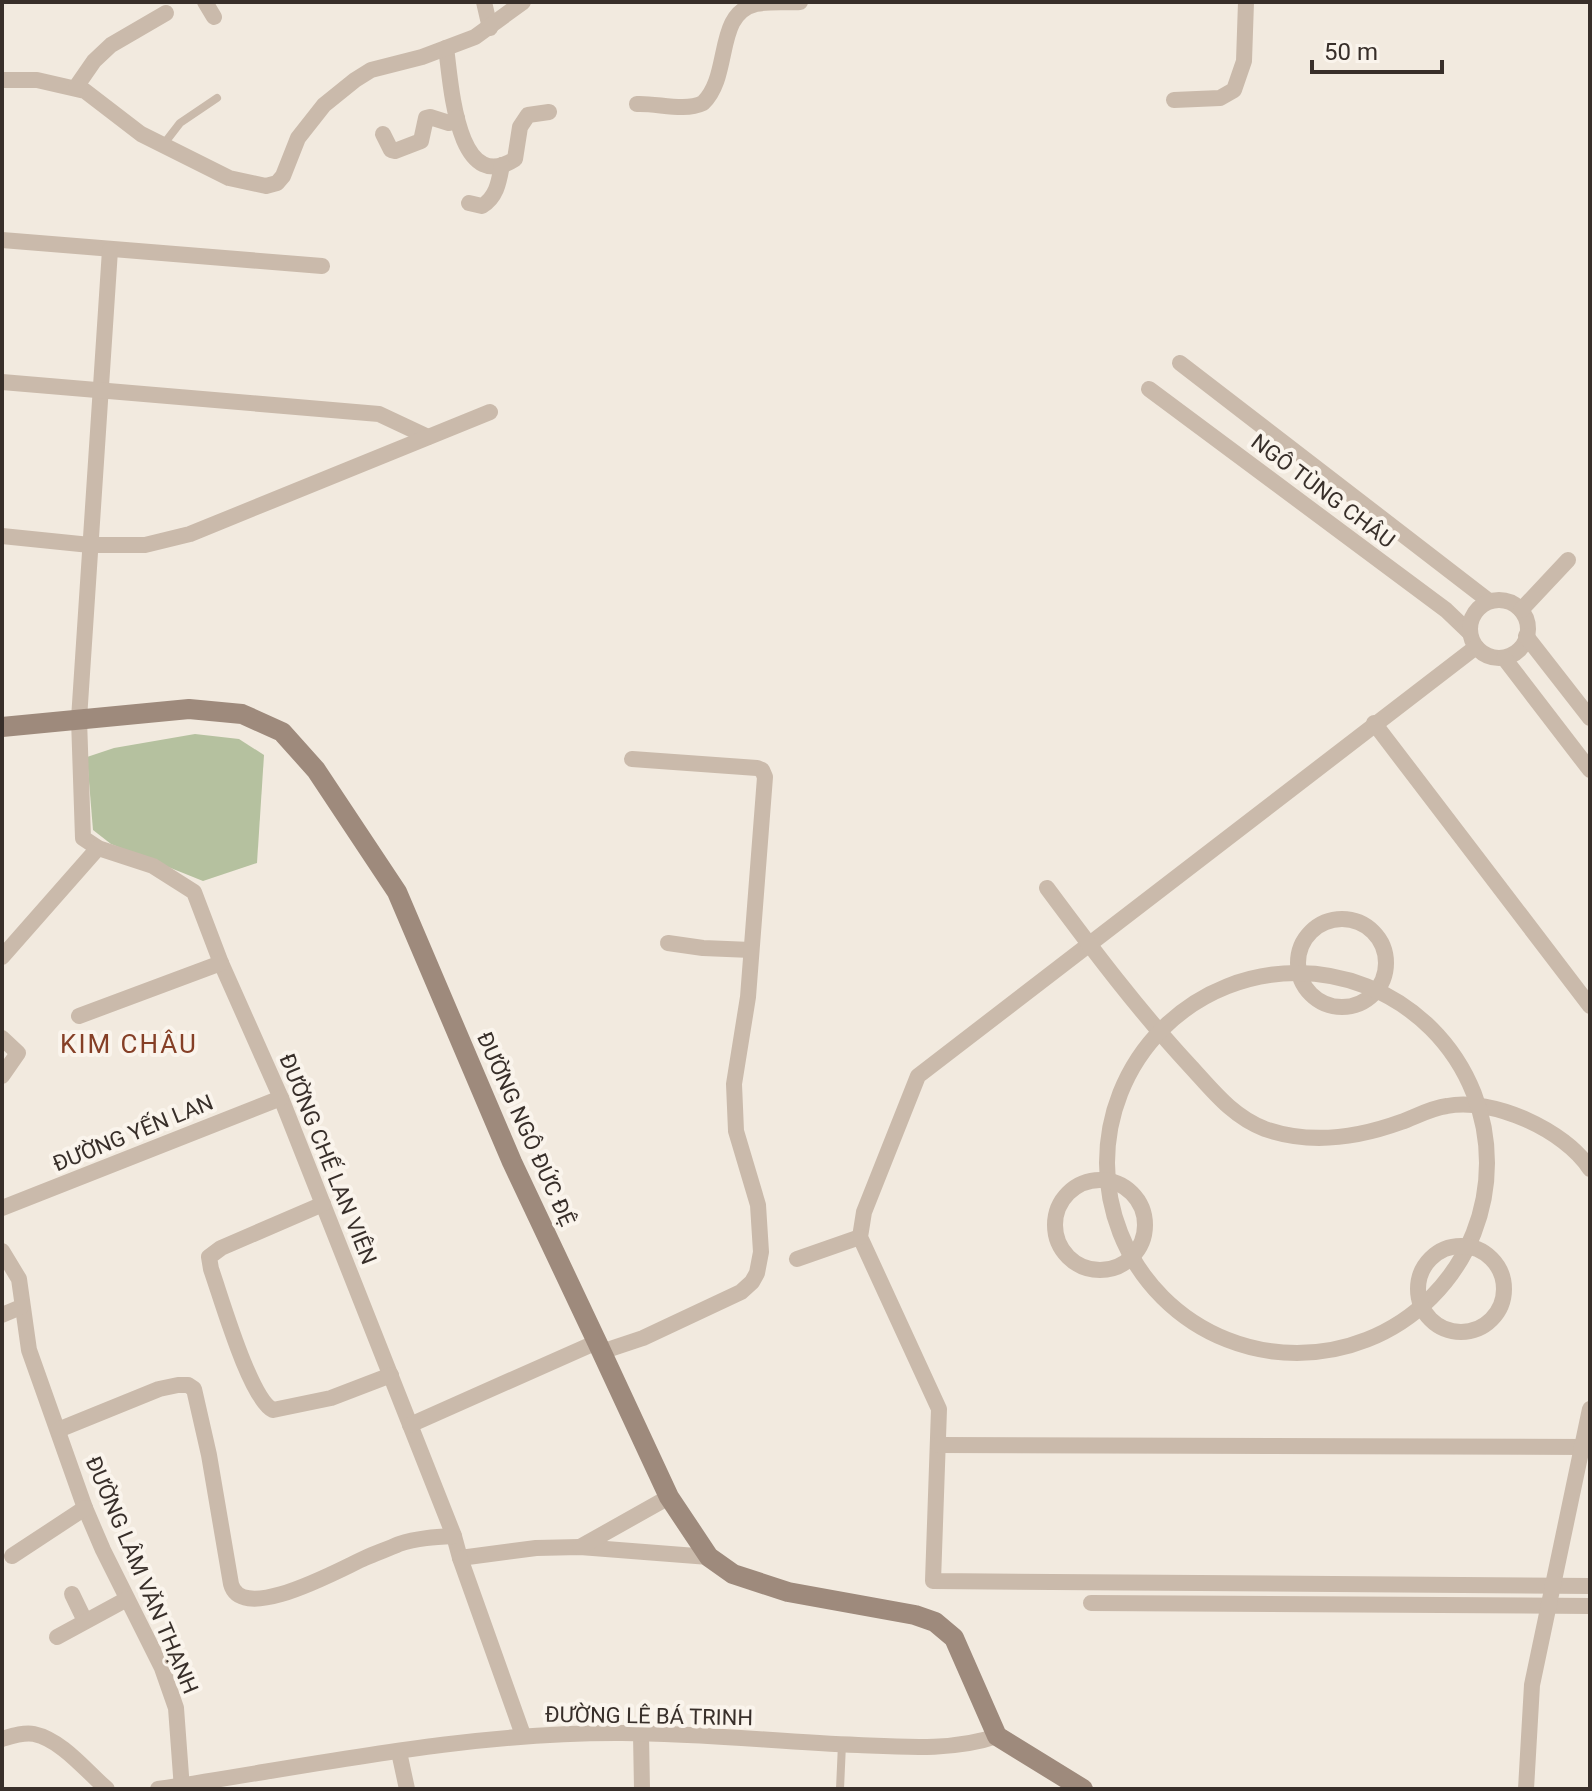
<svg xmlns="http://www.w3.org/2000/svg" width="1592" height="1791" font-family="Roboto,sans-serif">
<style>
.green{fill:#b5c19f}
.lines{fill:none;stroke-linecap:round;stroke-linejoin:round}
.service{stroke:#cabaab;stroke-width:8}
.minor{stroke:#cabaab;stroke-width:16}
.secondary{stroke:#9e8a7c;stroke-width:20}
.labels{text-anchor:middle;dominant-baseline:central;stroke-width:8;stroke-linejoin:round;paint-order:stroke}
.street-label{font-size:22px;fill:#382f2a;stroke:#faf4ec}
.quarter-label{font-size:26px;letter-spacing:2px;fill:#853f26;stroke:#faf4ec}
</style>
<rect width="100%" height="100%" fill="#f2eadf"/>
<polygon class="green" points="195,734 239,739 264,755 257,863 203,881 111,844 93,830 87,757 114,748"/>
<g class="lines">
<g class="service">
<polyline points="163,145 180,123 217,98"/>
<polyline points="840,1789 842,1744"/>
</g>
<g class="minor">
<polyline points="205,2 214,17"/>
<polyline points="484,2 490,28"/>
<path d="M 446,48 C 451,81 456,197 515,159 L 520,127 L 528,115 L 549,112"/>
<polyline points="2,80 37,80 85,91 141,134 229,178 266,186 277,183 283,176 298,138 324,105 355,80 371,70 422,57 475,37 523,2"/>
<polyline points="76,87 94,61 111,45 166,13"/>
<polyline points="1174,100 1220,98 1234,90 1244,61 1246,2"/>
<path d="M 637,104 C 658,103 684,112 703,103 C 732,75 714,14 756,4 C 770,1 786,3 800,2"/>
<polyline points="383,134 391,150 395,151 421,141 426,118 430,117 449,123 457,118"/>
<path d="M 469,203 L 482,206 C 497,197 499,181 502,165"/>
<polyline points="2,240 322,266"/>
<polyline points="110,250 79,719 83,838 98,848 153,866 194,892 221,963 281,1098 454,1536 460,1558 536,1548 580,1547 709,1557"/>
<polyline points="1180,363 1489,601"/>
<polyline points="2,382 379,414 428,437"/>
<polyline points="1149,389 1446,610 1469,632"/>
<polyline points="2,536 90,545 145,545 190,534 490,412"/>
<circle cx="1499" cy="629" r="29"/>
<polyline points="1521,610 1568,560"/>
<polyline points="1526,636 1590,718"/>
<polyline points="1476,647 918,1076 864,1212 860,1237 939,1409 933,1581 1590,1586"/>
<polyline points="1504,658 1590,770"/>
<polyline points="1374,723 1590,1006"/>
<path d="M 1047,888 C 1093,950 1139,1011 1191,1067 C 1213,1091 1233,1117 1265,1129 C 1311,1145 1357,1138 1401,1122 C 1415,1117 1431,1108 1447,1106 C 1492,1097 1565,1130 1590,1169"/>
<circle cx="1342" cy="963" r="44"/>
<polyline points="668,943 703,948 751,950"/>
<polyline points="2,957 98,848"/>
<circle cx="1297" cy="1163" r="190"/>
<polyline points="79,1016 221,963"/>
<polyline points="2,1038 18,1053 2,1076"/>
<circle cx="1100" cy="1225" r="45"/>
<path d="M 323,1204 L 221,1248 L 209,1257 L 211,1269 C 221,1297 250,1399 273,1410 L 331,1398 L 391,1375"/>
<polyline points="2,1208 281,1098"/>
<circle cx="1461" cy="1289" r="43"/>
<polyline points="2,1251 19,1279 29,1350 85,1508 103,1550 162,1668 176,1708 182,1789"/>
<polyline points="797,1259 860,1237"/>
<polyline points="2,1315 21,1307"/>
<polyline points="601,1352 643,1338 741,1292 752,1282 757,1273 761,1252 758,1205 736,1131 734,1084 748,997 765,777 762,770 757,768 632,759"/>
<polyline points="410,1425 597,1342"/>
<path d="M 58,1430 L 159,1389 L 178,1385 L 188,1385 L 194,1389 L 209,1455 L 231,1584 C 242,1625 342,1568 365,1558 C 376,1553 388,1549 399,1544 C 417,1538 436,1537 454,1536"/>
<polyline points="938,1445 1590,1447"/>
<polyline points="580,1547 669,1497"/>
<polyline points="12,1556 85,1508"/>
<polyline points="460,1558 523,1735"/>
<polyline points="72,1594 85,1621"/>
<polyline points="1091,1603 1590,1606"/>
<polyline points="57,1637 127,1599"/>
<polyline points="641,1734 642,1789"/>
<path d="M 2,1739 C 12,1736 24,1732 34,1734 C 62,1740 86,1771 107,1789"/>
<polyline points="399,1752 407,1789"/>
<path d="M 158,1789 C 311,1766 466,1732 622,1733 C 701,1733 780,1742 858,1745 C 903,1747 954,1751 997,1736"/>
<polyline points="1526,1789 1532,1685 1590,1409"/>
</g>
<polyline class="secondary" points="2,727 189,709 242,714 282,732 316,770 397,892 512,1162 597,1342 669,1497 709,1557 733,1574 788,1592 915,1615 935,1622 954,1638 997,1736 1083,1789"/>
</g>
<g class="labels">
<g class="street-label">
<text transform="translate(1323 491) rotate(37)">NGÔ TÙNG CHÂU</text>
<text transform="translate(526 1129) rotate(66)">ĐƯỜNG NGÔ ĐỨC ĐỆ</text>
<text transform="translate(133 1133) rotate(-22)">ĐƯỜNG YẾN LAN</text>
<text transform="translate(328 1159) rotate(68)">ĐƯỜNG CHẾ LAN VIÊN</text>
<text transform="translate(142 1575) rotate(67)">ĐƯỜNG LÂM VĂN THẠNH</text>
<text transform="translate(649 1716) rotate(1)">ĐƯỜNG LÊ BÁ TRINH</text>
</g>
<g class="quarter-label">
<text x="129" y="1044">KIM CHÂU</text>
</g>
</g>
<rect width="1592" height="1791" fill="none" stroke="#382f2a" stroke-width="8"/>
<path d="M1312 60v12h130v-12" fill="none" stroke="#382f2a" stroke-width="4"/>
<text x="1324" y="60" font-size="24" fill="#382f2a" stroke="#faf4ec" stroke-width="6" paint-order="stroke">50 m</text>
</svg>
